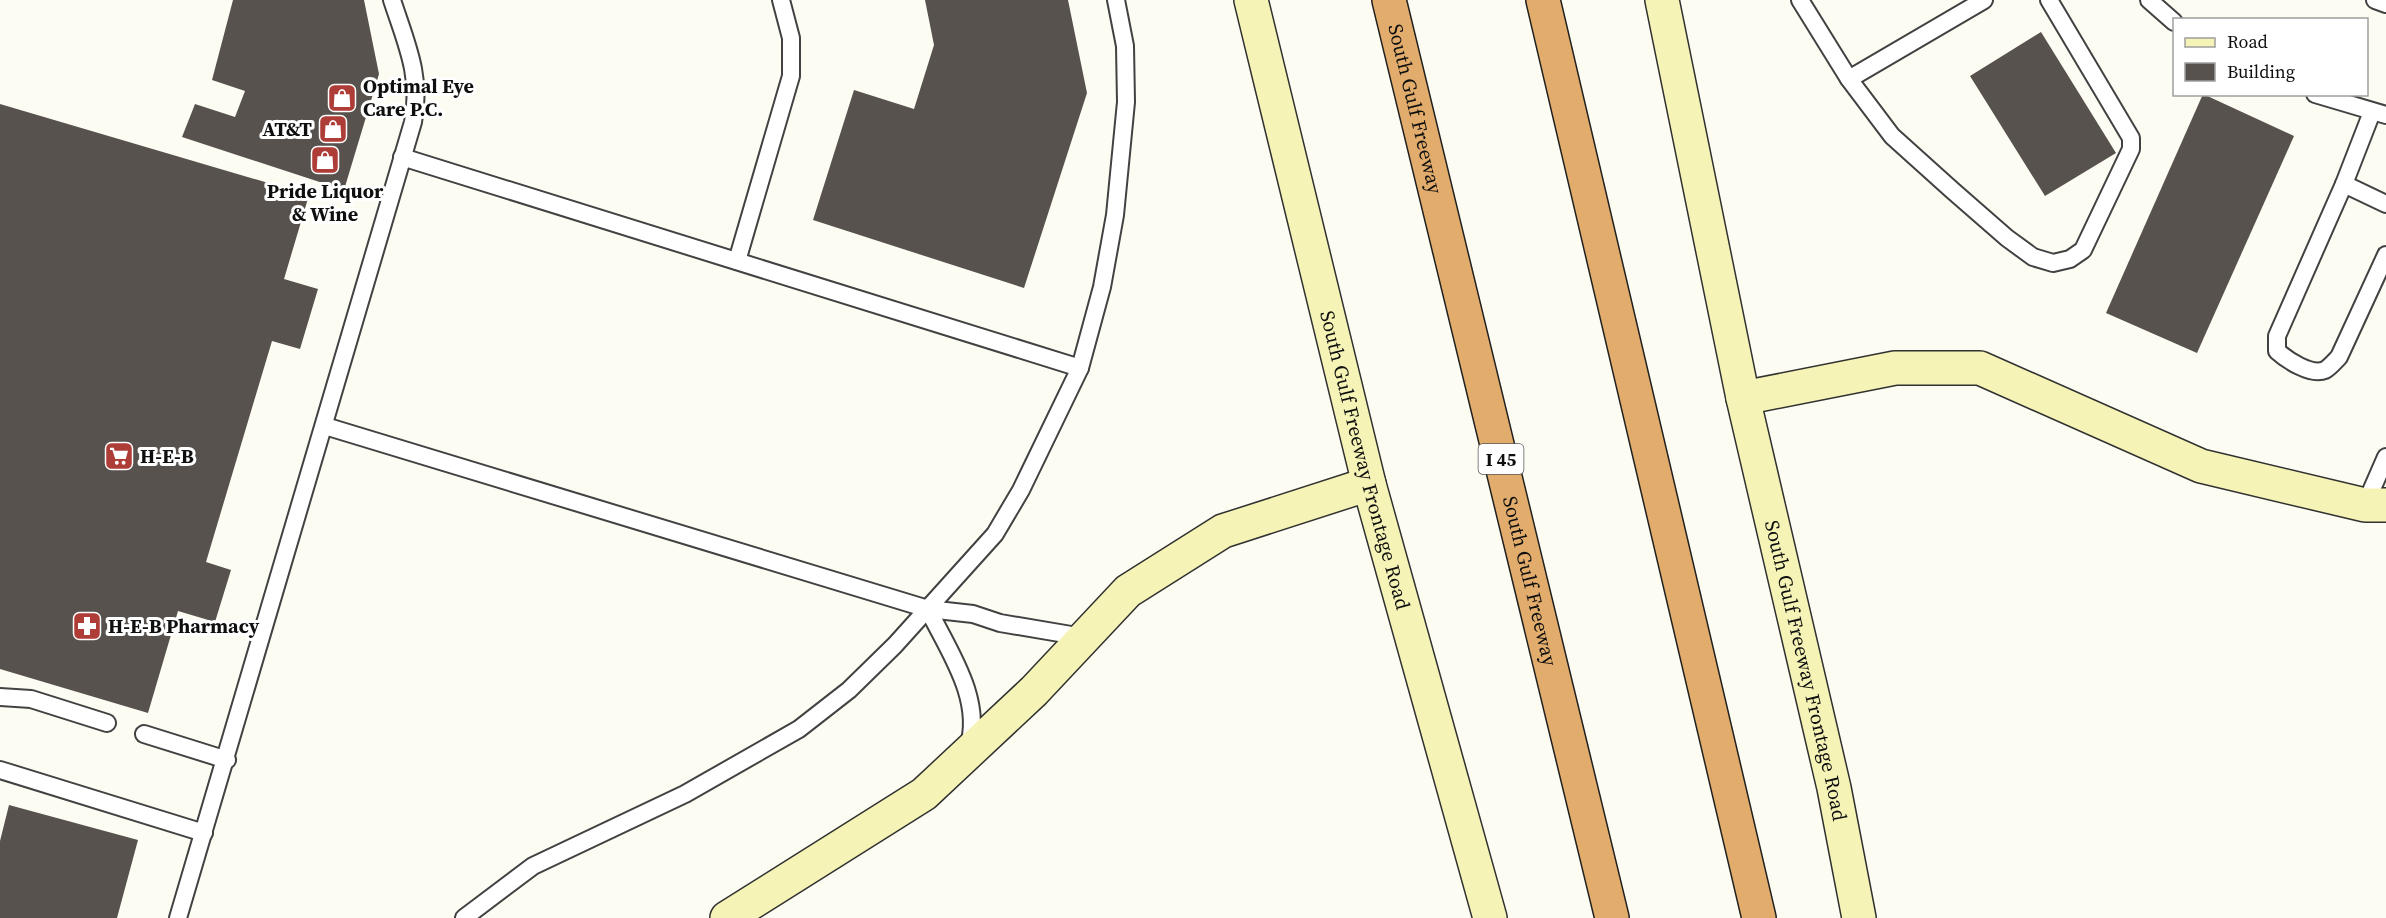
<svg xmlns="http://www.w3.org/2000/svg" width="2386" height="918" font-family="'Source Serif 4',serif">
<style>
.building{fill:#57524d}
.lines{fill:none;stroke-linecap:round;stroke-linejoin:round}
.lane-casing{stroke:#424242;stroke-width:20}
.secondary-casing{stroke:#313131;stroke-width:36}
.highway-casing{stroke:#202020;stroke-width:36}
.lane{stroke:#fff;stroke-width:16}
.secondary{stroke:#f5f4b6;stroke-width:33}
.highway{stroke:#e2ad6c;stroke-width:33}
.labels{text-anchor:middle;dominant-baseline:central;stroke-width:6;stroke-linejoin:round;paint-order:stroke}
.shield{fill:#fff;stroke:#575757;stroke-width:1.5}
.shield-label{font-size:18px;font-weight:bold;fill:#0f0f0f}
.poi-label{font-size:20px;font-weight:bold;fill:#0f0f0f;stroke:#fff;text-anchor:start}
.street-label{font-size:20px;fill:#0f0f0f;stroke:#fff}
</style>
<rect width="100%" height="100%" fill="#fdfcf3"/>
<g class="building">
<polygon points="233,0 364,0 379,74 344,190 182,137 195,104 235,117 245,91 212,80"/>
<polygon points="925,0 1068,0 1087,93 1024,288 813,220 854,90 914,109 934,45"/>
<polygon points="2041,32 2116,153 2045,196 1970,76"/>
<polygon points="2203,94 2294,136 2197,353 2106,313"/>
<polygon points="0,104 309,195 284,279 318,289 300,349 272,341 206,562 231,570 215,622 178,611 148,713 0,669"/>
<polygon points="9,805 138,840 117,918 0,918 0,841"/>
</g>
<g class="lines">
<g class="lane-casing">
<g id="lane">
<polyline points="1800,0 1849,79 1892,136 1952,190 2007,238 2033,257 2053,263 2070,259 2083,250 2131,149 2131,138 2049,0"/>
<polyline points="2149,0 2174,22"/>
<polyline points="2375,0 2386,4"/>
<polyline points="1849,79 1984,0"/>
<polyline points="2315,94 2386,115"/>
<path d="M 2372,112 L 2344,184 L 2277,336 L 2277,351 C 2287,360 2311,376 2325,370 C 2330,367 2335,361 2339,357 L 2386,255"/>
<polyline points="402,157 1080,368"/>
<polyline points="2344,184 2386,204"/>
<polyline points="737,261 791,76 791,38 781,0"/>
<polyline points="325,426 928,609 973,614 1000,623 1083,637"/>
<polyline points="2365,505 2386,457"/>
<path d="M 928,609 C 948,650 984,700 968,748"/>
<polyline points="0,697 31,699 107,723"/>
<polyline points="144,734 227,760"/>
<polyline points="0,770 204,833"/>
<path d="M 178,918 L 413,122 C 422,76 406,43 392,0"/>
<polyline points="464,918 533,866 685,794 799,729 849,690 895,645 995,534 1021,490 1080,368 1102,287 1115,215 1126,102 1125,46 1116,0"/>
</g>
</g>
<g class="secondary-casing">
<g id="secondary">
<path id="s1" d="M 1251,0 L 1369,484 L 1490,918"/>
<path id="s2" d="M 1662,0 L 1743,398 L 1834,788 L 1859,918"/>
<polyline points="1743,398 1895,368 1980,368 2201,466 2365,505 2386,505"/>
<polyline points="727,918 924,794 1034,691 1128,591 1223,531 1369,484"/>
</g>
</g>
<g class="highway-casing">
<g id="highway">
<path id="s3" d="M 1389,0 L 1612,918"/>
<polyline points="1543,0 1759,918"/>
</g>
</g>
<use href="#lane" class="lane"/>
<use href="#secondary" class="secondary"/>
<use href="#highway" class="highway"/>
</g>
<defs>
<g id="shop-square" transform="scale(1.5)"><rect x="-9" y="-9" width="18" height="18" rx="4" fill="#ae3d38" stroke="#fff"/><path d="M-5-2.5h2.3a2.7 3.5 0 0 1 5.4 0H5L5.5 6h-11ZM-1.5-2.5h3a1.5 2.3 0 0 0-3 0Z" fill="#fff"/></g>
<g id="supermarket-square" transform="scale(1.5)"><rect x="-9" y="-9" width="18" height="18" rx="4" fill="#ae3d38" stroke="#fff"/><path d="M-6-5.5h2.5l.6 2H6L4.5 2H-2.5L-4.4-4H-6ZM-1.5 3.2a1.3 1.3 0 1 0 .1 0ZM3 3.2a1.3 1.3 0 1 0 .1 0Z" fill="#fff"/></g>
<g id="pharmacy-square" transform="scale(1.5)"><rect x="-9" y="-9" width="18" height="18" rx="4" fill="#ae3d38" stroke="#fff"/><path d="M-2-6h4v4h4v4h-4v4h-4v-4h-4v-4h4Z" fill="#fff"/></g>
</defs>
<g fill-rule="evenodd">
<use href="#shop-square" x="342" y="98"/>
<use href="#shop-square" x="333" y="129"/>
<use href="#shop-square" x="325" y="160"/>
<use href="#supermarket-square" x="119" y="456"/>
<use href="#pharmacy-square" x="87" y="626"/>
</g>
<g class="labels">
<rect class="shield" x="1478.5" y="444" width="45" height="30" rx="4.5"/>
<g class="shield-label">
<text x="1501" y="459">I 45</text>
</g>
<g class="poi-label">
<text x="363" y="86">Optimal Eye<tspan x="363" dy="23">Care P.C.</tspan></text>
<text x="312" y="129" text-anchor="end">AT&amp;T</text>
<text x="325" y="191" text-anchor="middle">Pride Liquor<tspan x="325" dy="23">&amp; Wine</tspan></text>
<text x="140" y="456">H-E-B</text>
<text x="108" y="626">H-E-B Pharmacy</text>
</g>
<g class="street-label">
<text stroke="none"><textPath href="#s3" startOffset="112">South Gulf Freeway</textPath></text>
<text stroke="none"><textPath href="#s1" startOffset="474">South Gulf Freeway Frontage Road</textPath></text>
<text stroke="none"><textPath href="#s3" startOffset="598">South Gulf Freeway</textPath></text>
<text stroke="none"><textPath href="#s2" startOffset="686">South Gulf Freeway Frontage Road</textPath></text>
</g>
</g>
<rect x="2173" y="18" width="195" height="78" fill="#ffffff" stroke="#9f9f9f" stroke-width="1.5"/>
<rect x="2185" y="38" width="30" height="9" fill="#f5f4b6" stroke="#9f9f9f" stroke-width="1.5"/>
<text x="2227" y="48" font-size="18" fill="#0f0f0f">Road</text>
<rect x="2185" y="63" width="30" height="18" fill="#57524d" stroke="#9f9f9f" stroke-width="1.5"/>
<text x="2227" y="78" font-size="18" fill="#0f0f0f">Building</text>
</svg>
